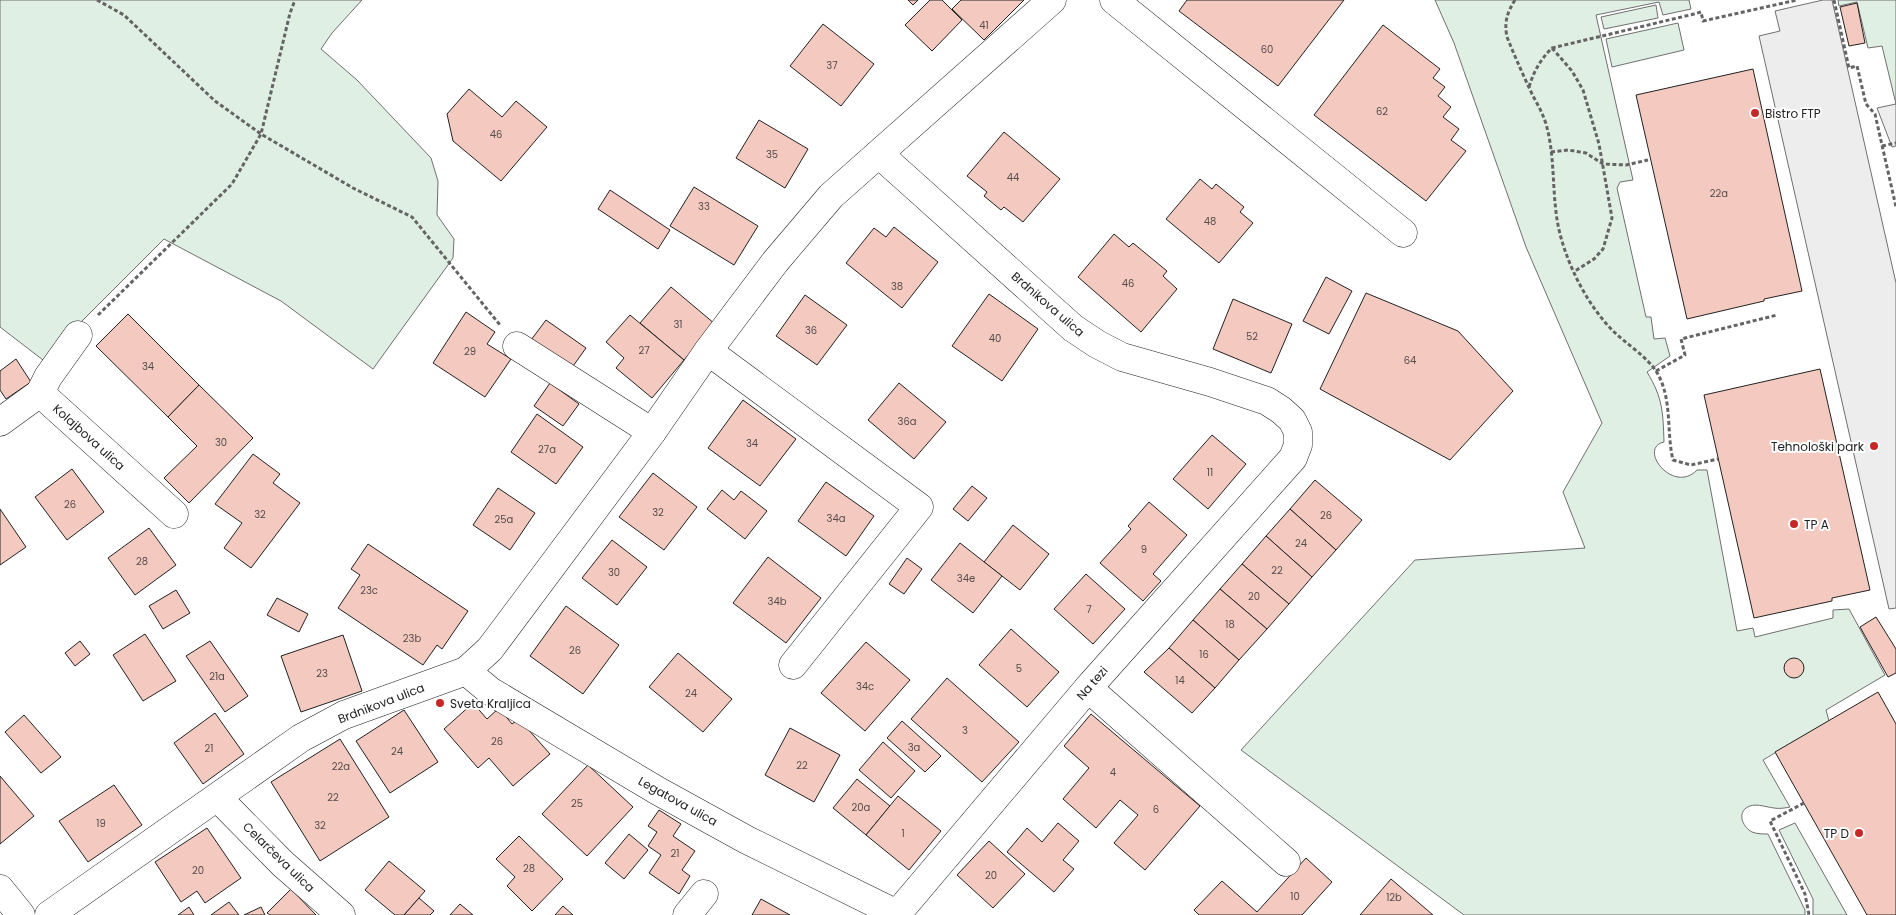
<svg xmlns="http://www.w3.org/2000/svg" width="1896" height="915" font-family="Poppins,sans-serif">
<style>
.green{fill:#e0efe3;stroke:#6f6f6f}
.parking{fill:#ededed;stroke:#6f6f6f}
.building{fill:#f3c9c0;stroke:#222}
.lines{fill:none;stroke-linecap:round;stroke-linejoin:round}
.minor-casing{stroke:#222;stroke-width:29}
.path{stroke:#646464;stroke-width:3;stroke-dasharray:4 2.5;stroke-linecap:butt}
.minor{stroke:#fff;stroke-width:28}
.poi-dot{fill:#c62828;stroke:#fff;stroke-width:2}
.labels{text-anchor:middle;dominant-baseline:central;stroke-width:4;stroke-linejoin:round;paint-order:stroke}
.number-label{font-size:10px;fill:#564c4a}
.poi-label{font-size:12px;fill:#222;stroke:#fff;text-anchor:start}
.street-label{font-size:12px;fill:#222;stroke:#fff}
</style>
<rect width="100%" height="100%" fill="#fff"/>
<g class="green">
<polygon points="0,0 362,0 332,33 321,49 357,80 431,158 438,181 437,215 454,239 453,258 373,369 281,301 164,239 43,360 0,327"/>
<path d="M 1435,0 L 1689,0 L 1691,9 L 1663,15 L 1659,2 L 1596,15 L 1633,180 L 1620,182 L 1617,188 L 1646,317 L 1651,317 L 1654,339 L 1665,338 L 1670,356 L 1647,372 C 1663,398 1663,413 1664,442 C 1637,448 1673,495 1697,470 L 1707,470 L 1737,631 L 1753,628 L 1755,637 L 1833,618 L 1833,610 L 1849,609 L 1885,675 L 1826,710 L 1829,721 L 1763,760 L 1790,807 C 1785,808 1779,809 1774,808 C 1765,807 1754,802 1746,808 C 1737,815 1744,828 1752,832 C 1757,834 1763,834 1768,834 L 1805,910 L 1805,915 L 1464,915 L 1241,750 L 1415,560 L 1585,548 L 1563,492 L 1602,423 L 1526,247 L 1454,43 Z"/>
<polygon points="1838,0 1896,0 1896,104 1882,46 1868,48 1857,2 1839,6"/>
<polygon points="1656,5 1658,18 1604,29 1601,17"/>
<polygon points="1678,23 1684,50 1612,67 1606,39"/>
<polygon points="1795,823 1847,915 1813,915 1813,899 1779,830"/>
</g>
<g class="parking">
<polygon points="1823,0 1832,0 1896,283 1896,608 1889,609 1759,36 1780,31 1775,11"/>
<polygon points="1896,104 1896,146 1892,147 1877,108"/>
</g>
<g class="building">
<polygon points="908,0 918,0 913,5"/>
<polygon points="930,0 942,0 962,20 932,51 905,25"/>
<polygon points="961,0 1024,0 984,40 952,9"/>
<polygon points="1187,0 1344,0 1278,86 1179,11"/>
<polygon points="1857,3 1865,43 1849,46 1840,7"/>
<polygon points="823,24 874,64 841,106 790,66"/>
<polygon points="1383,25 1440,69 1433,78 1445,87 1438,96 1451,107 1443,117 1459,129 1451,140 1466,151 1426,201 1314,115"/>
<polygon points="1753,69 1802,291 1764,299 1764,301 1687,319 1636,95"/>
<polygon points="469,89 502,117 516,101 547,127 501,181 453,141 447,114"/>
<polygon points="759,120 808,149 785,188 736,158"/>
<polygon points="1004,132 1060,179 1023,222 1004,207 1001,210 984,196 987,192 967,176"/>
<polygon points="1200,179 1212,189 1216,184 1244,207 1240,212 1253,223 1219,263 1166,219"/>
<polygon points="694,187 758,226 734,265 670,226"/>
<polygon points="610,190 670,230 658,249 598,209"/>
<polygon points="894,227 938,262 902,308 846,263 874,228 886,237"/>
<polygon points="1114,234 1129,247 1133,243 1167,271 1163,276 1177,289 1141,332 1078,277"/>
<polygon points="1326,277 1352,291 1329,334 1303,321"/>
<polygon points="671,287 715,324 684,360 640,323"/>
<polygon points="1366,293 1458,331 1513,391 1450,460 1320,389"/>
<polygon points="989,294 1038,329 1002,381 952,346"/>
<polygon points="805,295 847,325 817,365 776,336"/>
<polygon points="1233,299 1292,324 1271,373 1213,349"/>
<polygon points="466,312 495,332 487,344 511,359 485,397 433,363"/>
<polygon points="128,314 199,385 168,417 96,346"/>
<polygon points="630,315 684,360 652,398 616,368 624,358 606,342"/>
<polygon points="546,320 586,348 571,369 531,340"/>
<polygon points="16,359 31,382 6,399 0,390 0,371"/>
<polygon points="1820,369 1870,590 1832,598 1832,601 1754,618 1704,395"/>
<polygon points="550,383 579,404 563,426 534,406"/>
<polygon points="899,383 946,422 914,459 868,420"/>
<polygon points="199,385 253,438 189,503 164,478 197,446 168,417"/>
<polygon points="743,400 796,439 760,486 708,448"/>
<polygon points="537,414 583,447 556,484 511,452"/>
<polygon points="1212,435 1246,464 1208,509 1173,479"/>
<polygon points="253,454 280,474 273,483 300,503 251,568 224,548 242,523 215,504"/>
<polygon points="72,469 104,512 67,540 35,497"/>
<polygon points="653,473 697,507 664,550 619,517"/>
<polygon points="1315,480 1362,520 1336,550 1290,509"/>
<polygon points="826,482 874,516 846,556 798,521"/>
<polygon points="972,486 987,498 968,521 953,509"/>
<polygon points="498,488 535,513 510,550 473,525"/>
<polygon points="722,490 734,500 741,491 767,511 745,539 707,509"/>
<polygon points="1149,502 1187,535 1153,574 1161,581 1143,601 1100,563 1131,529 1128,526"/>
<polygon points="0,509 26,547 0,565"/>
<polygon points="1290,509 1336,550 1312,577 1266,536"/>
<polygon points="1013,525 1049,554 1020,590 984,562"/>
<polygon points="149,528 176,565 135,595 108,558"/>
<polygon points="1266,536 1312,577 1289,604 1242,564"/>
<polygon points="612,540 647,567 617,605 582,578"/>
<polygon points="960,543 1002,576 973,613 931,580"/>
<polygon points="368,544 468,611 442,649 437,645 423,665 338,608 360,575 351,569"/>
<polygon points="768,557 821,598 786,643 733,603"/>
<polygon points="907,558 922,569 904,594 889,584"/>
<polygon points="1242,564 1289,604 1267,629 1220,589"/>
<polygon points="1086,574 1125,609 1093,644 1054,609"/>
<polygon points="1220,589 1267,629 1239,660 1193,620"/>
<polygon points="176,590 190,613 163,629 149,606"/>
<polygon points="277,598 308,614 299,632 267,615"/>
<polygon points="566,606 619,645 583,694 530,656"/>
<polygon points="1876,617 1896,649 1896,673 1888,677 1860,627"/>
<polygon points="1193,620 1239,660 1215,688 1169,648"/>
<polygon points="1011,629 1059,672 1027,707 979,665"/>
<polygon points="145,634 176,681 143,701 113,655"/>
<polygon points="343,635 362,691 301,712 281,656"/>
<polygon points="80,641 90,654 75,666 65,653"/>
<polygon points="210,641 248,696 225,712 186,656"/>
<polygon points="866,642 910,680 865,731 821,693"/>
<polygon points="1169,648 1215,688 1192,713 1144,672"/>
<polygon points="678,653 732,699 703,732 649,687"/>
<circle cx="1794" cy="668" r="10"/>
<polygon points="947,678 1019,742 982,782 911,719"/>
<polygon points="1878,692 1896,724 1896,915 1867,915 1775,752"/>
<polygon points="473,703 487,719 499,708 512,724 519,719 550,754 513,786 489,758 478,768 444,729"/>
<polygon points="404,710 438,762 390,793 356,741"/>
<polygon points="215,713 244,754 203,784 174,743"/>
<polygon points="1091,714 1200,806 1145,870 1114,843 1138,815 1120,800 1096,828 1063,799 1089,768 1064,746"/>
<polygon points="24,715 61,757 41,773 5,732"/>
<polygon points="902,721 941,756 925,772 887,738"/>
<polygon points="790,728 840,755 814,802 765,775"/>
<polygon points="340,739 389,817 320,861 271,782"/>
<polygon points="883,742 915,771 891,798 859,770"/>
<polygon points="588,765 633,807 587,856 542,814"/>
<polygon points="0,776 34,816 0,844"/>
<polygon points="857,779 890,806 866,835 833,808"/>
<polygon points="114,785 142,825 88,862 59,821"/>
<polygon points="898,796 941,831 909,870 866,835"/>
<polygon points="659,810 681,824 673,836 695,851 682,870 690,876 679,894 649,873 661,855 648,846 657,832 648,826"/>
<polygon points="1058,823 1079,841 1063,860 1074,869 1054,892 1007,852 1027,828 1042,842"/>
<polygon points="207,828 241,878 205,903 197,891 181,902 155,862"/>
<polygon points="629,834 648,850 624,879 605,863"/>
<polygon points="519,836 563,879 532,911 507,886 515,877 496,859"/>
<polygon points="989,841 1025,874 993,908 957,875"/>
<polygon points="1306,858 1332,882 1302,915 1199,915 1194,910 1222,881 1257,912"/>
<polygon points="389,861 425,891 404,915 395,915 365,890"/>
<polygon points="1391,879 1433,915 1360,915"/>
<polygon points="291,889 316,915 270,915 267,913"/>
<polygon points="419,898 434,911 430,915 404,915"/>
<polygon points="761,899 790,915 752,915"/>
<polygon points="229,902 239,915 211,915"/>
<polygon points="460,904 473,915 450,915"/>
<polygon points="563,906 573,915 555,915"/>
<polygon points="189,907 194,915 178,915"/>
<polygon points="261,907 265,915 244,915"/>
</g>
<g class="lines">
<g class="minor-casing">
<g id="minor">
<polyline points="1114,0 1403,233"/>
<polyline points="879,154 1073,328 1097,344 1122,357 1210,382 1267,401 1281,410 1292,420 1298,432 1298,445 1293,458 1088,688 897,914"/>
<polyline points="517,346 652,432"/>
<polyline points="708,351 919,507 793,665"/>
<polyline points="40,393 48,377 78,335"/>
<polyline points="0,422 40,393 174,514"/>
<polyline points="466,671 490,691 658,791 747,840 899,915"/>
<polyline points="1088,688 1286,862"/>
<polyline points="218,798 283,864 341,915"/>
<polyline points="0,889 21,915"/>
<polyline points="49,915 301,738 344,715 466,671 490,649 652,432 708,351 775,262 831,196 1052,0"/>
<polyline points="687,915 704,894"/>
</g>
</g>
<g class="path">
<polyline points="97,0 124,15 215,101 261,134 353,188 412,217 500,325"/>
<path d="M 1515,0 C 1507,13 1504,22 1507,37 C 1515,57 1524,77 1533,96 C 1538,105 1543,114 1546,124 C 1557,162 1550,203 1562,241 C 1571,272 1589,306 1612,330 C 1624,342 1647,357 1656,371 C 1673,398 1666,431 1673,460 L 1691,465 L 1718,459"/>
<polyline points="1834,0 1849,68 1857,66 1866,104 1875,114 1896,207"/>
<polyline points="1552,48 1572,71 1583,90 1599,144 1612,218 1603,249 1594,259 1575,271"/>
<path d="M 1529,87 C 1534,71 1540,60 1552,48 L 1694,14 L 1701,12 L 1703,21 L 1797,0"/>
<polyline points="1882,146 1896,143"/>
<polyline points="1551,152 1568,150 1586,153 1603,164 1626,165 1648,160"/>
<polyline points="98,315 232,184 261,134 290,13 295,0"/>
<polyline points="1656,371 1685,355 1681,339 1777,315"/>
<polyline points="1804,803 1770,821 1805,894 1809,915"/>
</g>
<use href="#minor" class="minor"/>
</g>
<g class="poi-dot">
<circle cx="1755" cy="113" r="5"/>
<circle cx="1874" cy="446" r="5"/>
<circle cx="1794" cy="524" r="5"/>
<circle cx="440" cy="703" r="5"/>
<circle cx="1859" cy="833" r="5"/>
</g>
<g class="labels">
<g class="number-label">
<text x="984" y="25">41</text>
<text x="1267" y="49">60</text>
<text x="832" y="65">37</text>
<text x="1382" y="111">62</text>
<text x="496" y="134">46</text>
<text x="772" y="154">35</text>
<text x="1013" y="177">44</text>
<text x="1719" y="193">22a</text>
<text x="704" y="206">33</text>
<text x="1210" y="221">48</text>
<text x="1128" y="283">46</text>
<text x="897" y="286">38</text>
<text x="678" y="324">31</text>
<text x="811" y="330">36</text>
<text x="1252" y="336">52</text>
<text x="995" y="338">40</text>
<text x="644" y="350">27</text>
<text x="470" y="351">29</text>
<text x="1410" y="360">64</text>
<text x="148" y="366">34</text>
<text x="907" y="421">36a</text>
<text x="221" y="442">30</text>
<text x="752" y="443">34</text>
<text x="547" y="449">27a</text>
<text x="1210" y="472">11</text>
<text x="70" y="504">26</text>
<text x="658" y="512">32</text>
<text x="260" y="514">32</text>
<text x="1326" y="515">26</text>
<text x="836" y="518">34a</text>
<text x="504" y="519">25a</text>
<text x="1301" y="543">24</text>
<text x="1144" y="549">9</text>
<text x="142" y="561">28</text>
<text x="1277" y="570">22</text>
<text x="614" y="572">30</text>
<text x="966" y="578">34e</text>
<text x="369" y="590">23c</text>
<text x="1254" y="596">20</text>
<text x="777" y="601">34b</text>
<text x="1089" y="609">7</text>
<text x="1230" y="624">18</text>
<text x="412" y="638">23b</text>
<text x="575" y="650">26</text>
<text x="1204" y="654">16</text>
<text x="1019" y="668">5</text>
<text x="322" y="673">23</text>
<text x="217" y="676">21a</text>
<text x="1180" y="680">14</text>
<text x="865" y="686">34c</text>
<text x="691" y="693">24</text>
<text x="965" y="730">3</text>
<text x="497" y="741">26</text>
<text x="914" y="747">3a</text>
<text x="209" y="748">21</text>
<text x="397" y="751">24</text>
<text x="802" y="765">22</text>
<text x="341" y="766">22a</text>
<text x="1113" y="772">4</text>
<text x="333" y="797">22</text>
<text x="577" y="803">25</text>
<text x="861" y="807">20a</text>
<text x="1156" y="809">6</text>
<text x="101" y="823">19</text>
<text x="320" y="825">32</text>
<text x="903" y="833">1</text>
<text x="675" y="853">21</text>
<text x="529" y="868">28</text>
<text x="198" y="870">20</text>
<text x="991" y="875">20</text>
<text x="1295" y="896">10</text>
<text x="1394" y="897">12b</text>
</g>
<g class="poi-label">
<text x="1765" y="113">Bistro FTP</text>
<text x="1864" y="446" text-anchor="end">Tehnološki park</text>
<text x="1804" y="524">TP A</text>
<text x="450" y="703">Sveta Kraljica</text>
<text x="1849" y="833" text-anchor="end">TP D</text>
</g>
<g class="street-label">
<text transform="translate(1048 304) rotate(41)">Brdnikova ulica</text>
<text transform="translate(89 437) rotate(42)">Kolajbova ulica</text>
<text transform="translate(1092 683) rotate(-49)">Na tezi</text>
<text transform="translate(381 703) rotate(-21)">Brdnikova ulica</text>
<text transform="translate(678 801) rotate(29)">Legatova ulica</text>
<text transform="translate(279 857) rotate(44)">Celarčeva ulica</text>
</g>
</g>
</svg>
